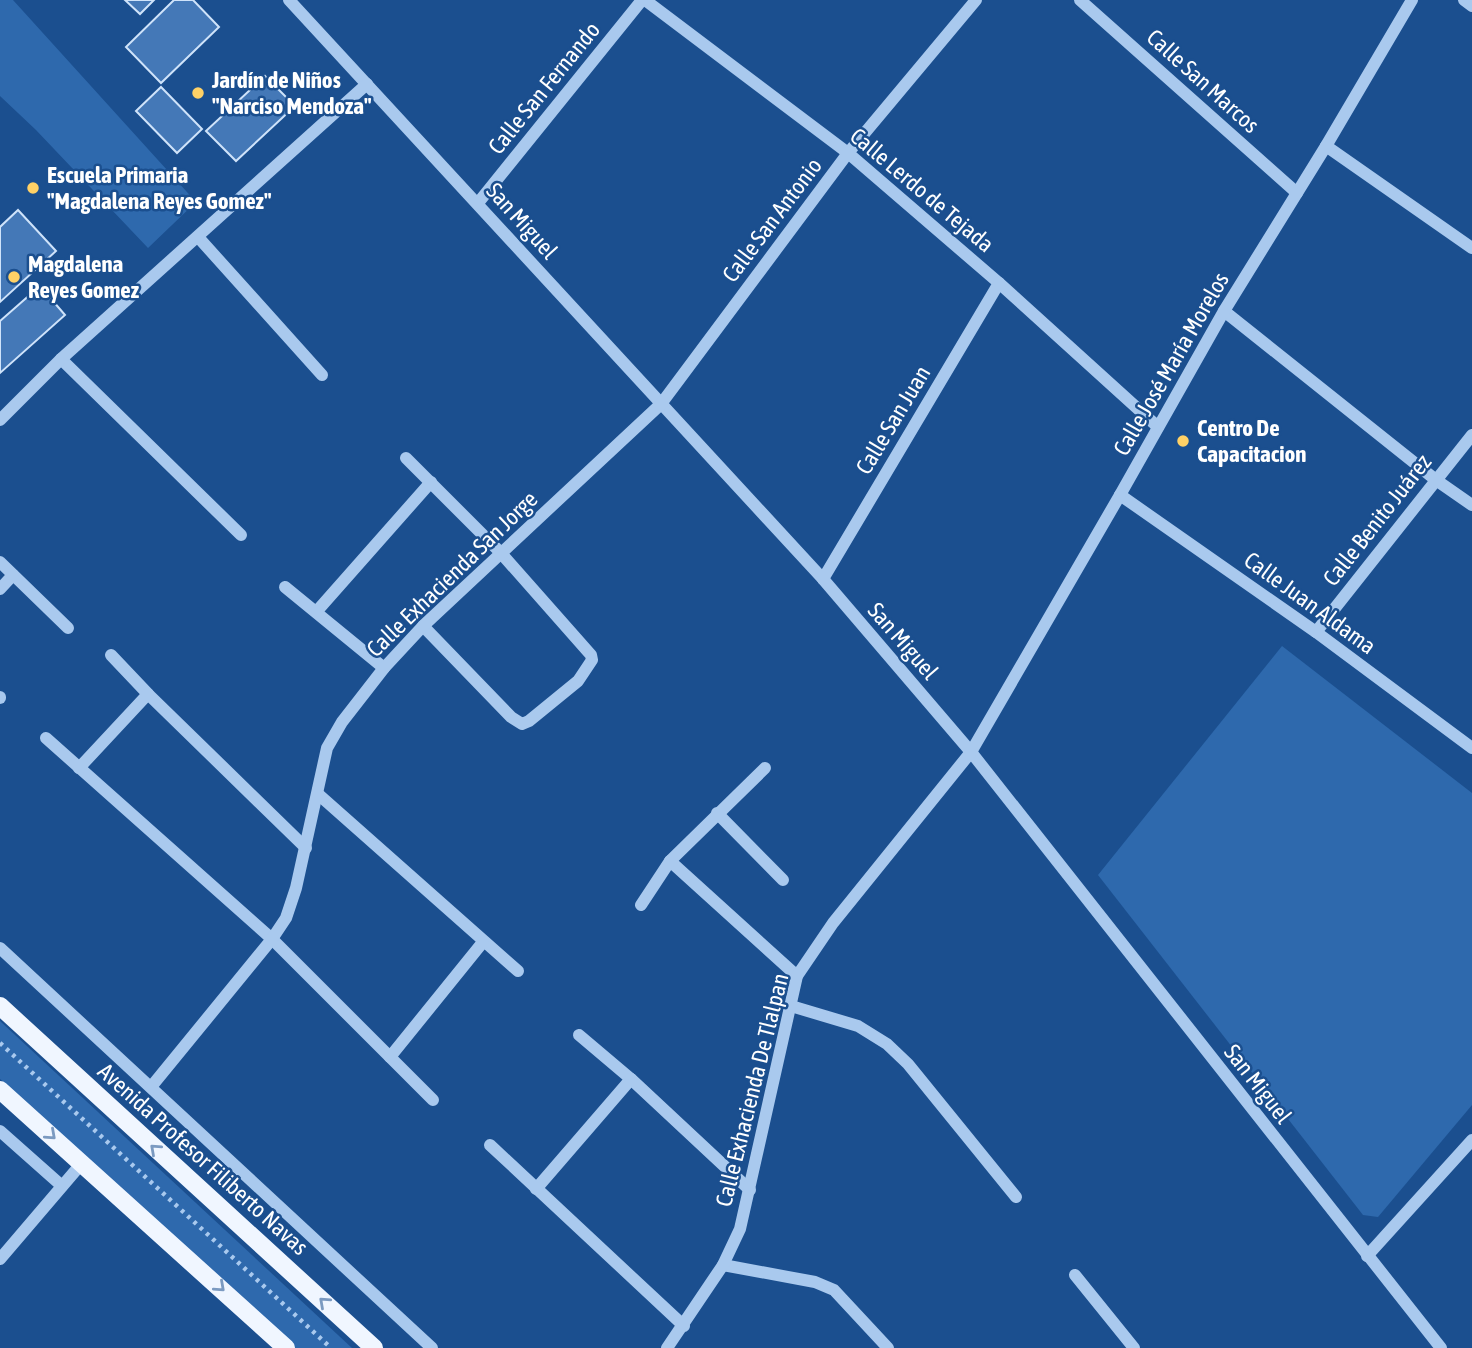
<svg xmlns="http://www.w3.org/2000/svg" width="1472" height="1348" font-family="'Asap Condensed',sans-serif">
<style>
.green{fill:#2e69ad}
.building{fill:#4478b7;stroke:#cfe3fa;stroke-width:2}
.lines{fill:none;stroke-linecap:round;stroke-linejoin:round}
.path{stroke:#a9c9ee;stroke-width:4.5;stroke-dasharray:3.5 5;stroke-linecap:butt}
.minor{stroke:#a9c9ee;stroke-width:12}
.major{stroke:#f0f6ff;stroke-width:18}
.oneway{stroke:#7b9ac1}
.poi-dot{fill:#ffd166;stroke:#1b4f8f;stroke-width:2.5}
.labels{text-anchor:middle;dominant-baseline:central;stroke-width:5;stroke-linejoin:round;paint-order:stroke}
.poi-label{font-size:23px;font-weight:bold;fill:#fff;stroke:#1b4f8f;text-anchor:start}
.street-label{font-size:23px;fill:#fff;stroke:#1b4f8f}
</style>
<rect width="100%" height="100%" fill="#1b4f8f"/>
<g class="green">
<polygon points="0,0 13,0 196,202 148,248 36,130 0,96"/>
<polygon points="1282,646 1472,793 1472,1105 1378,1217 1363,1215 1098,875"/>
<polygon points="0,1021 352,1348 295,1348 0,1079"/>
</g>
<g class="building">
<polygon points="125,0 154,0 140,14"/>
<polygon points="174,0 193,0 219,27 161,83 126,47"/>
<polygon points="265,76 295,106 236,161 206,131"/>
<polygon points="161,87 202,129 177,153 136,111"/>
<polygon points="18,210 56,251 0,302 0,227"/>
<polygon points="40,286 65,315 0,373 0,321"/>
</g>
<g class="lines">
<polyline class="path" points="0,1043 331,1348"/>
<g class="minor">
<polyline points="289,0 823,579 971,752 1441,1348"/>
<polyline points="645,0 848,153 999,283 1158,427"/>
<polyline points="1080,0 1297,193"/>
<polyline points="1464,0 1472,6"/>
<polyline points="1326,146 1472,248"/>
<polyline points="478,203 642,0"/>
<polyline points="198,237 322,375"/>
<polyline points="1224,311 1436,480 1472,505"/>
<polyline points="61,359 241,535"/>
<polyline points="0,420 61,359 367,84"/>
<polyline points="406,458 500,552 591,655 592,660 578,681 529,721 522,724 511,717 423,626"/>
<polyline points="1120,495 1316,632 1472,748"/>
<polyline points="0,562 68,628"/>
<polyline points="823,579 999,283"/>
<polyline points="285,587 384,668"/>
<polyline points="0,589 13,575"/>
<polyline points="317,611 431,482"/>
<polyline points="1316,632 1472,435"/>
<polyline points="111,655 148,694 306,848"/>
<polyline points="0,697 0,698"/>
<polyline points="46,738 272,939 433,1100"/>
<polyline points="79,768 148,694"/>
<polyline points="318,794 518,971"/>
<polyline points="717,813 783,880"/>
<polyline points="670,861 797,976"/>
<polyline points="641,905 670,861 765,768"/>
<polyline points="0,948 432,1348"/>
<polyline points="791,1006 858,1026 887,1044 908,1064 1016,1197"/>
<polyline points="579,1035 631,1079 750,1190"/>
<polyline points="390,1057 483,942"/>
<polyline points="151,1087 272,939 286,918 296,888 327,748 342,722 384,668 423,626 661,404 848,153 976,0"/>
<polyline points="0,1131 62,1186"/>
<polyline points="490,1145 684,1326"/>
<polyline points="536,1189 631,1079"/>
<polyline points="1367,1256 1472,1140"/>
<polyline points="0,1259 82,1163"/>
<polyline points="723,1265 815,1282 834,1290 888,1348"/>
<polyline points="1075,1275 1134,1348"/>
<polyline points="667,1348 723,1265 740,1229 797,976 833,923 971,752 1120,495 1224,311 1326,146 1412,0"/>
</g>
<g class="major">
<polyline points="0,1006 374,1348"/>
<polyline points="0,1090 286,1348"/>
</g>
</g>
<defs><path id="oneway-chevron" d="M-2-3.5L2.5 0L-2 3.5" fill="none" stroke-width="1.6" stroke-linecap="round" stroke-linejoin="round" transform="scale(1.75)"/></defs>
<g class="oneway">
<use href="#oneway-chevron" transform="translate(51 1135) rotate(42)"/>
<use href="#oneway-chevron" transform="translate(155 1149) rotate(-138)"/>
<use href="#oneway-chevron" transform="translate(220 1287) rotate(42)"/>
<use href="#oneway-chevron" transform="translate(324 1302) rotate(-138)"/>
</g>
<g class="poi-dot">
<circle cx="198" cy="93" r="7"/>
<circle cx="33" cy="188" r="7"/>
<circle cx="14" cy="277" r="7"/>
<circle cx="1183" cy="441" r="7"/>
</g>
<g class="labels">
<g class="poi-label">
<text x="212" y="80">Jardín de Niños<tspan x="212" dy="26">"Narciso Mendoza"</tspan></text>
<text x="47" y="175">Escuela Primaria<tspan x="47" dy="26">"Magdalena Reyes Gomez"</tspan></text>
<text x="28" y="264">Magdalena<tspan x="28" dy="26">Reyes Gomez</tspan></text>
<text x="1197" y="428">Centro De<tspan x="1197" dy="26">Capacitacion</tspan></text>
</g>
<g class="street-label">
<text transform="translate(1203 81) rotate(42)">Calle San Marcos</text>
<text transform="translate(544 88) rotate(-51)">Calle San Fernando</text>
<text transform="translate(922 190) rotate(40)">Calle Lerdo de Tejada</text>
<text transform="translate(772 220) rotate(-53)">Calle San Antonio</text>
<text transform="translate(522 221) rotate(48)">San Miguel</text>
<text transform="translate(1171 364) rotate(-60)">Calle José María Morelos</text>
<text transform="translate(893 420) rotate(-59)">Calle San Juan</text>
<text transform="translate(1377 520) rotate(-52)">Calle Benito Juárez</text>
<text transform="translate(452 574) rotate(-44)">Calle Exhacienda San Jorge</text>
<text transform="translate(1310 603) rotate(36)">Calle Juan Aldama</text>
<text transform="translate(903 641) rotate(49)">San Miguel</text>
<text transform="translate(1258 1084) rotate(52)">San Miguel</text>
<text transform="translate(752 1090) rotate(-76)">Calle Exhacienda De Tlalpan</text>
<text transform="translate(203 1159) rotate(42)">Avenida Profesor Filiberto Navas</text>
</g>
</g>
</svg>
